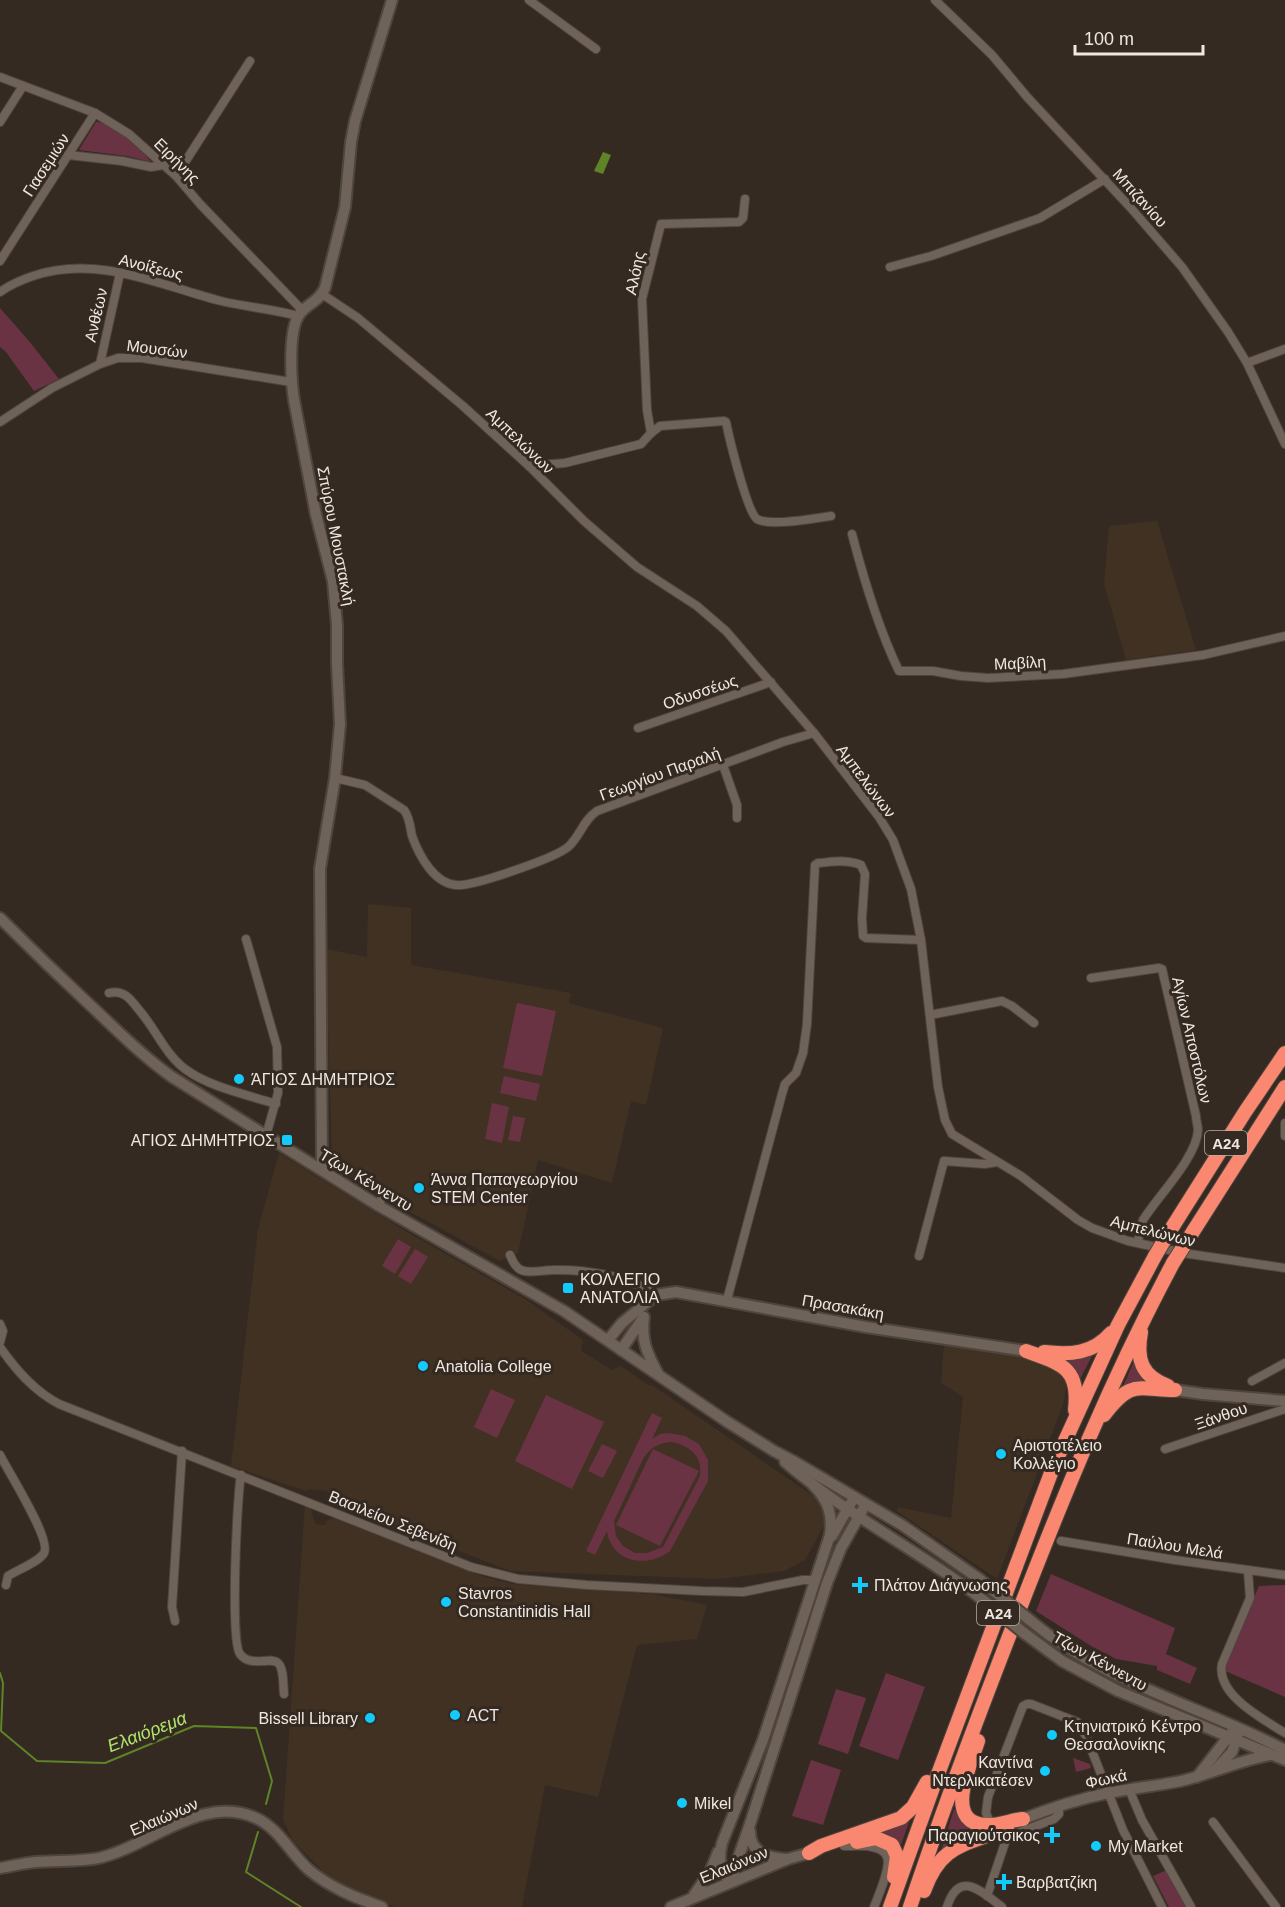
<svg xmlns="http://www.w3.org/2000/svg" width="1285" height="1907" font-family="Arial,sans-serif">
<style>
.built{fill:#403123}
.green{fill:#693344;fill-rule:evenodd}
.water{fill:#5f8427}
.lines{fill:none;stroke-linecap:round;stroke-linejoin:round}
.stream{stroke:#5f8427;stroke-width:2}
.street-casing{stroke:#4e453e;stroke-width:10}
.secondary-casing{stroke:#4e453e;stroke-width:14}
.highway-casing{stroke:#4e453e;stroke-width:16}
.street{stroke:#6f6359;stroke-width:8}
.secondary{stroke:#6f6359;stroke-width:10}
.highway{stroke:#fa8870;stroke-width:14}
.secondary-bridge-casing{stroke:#4e453e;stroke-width:14;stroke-linecap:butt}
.highway-bridge-casing{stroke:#4e453e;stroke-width:16;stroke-linecap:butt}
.secondary-bridge{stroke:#6f6359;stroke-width:10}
.highway-bridge{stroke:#fa8870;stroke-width:14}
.poi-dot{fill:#13cafb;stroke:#342a21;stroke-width:2}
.labels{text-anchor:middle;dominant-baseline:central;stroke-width:6;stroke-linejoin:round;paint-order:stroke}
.shield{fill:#342a21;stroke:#b7afa8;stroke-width:1.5}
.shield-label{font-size:15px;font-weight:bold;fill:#efe8e2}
.street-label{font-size:16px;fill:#efe8e2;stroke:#342a21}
.poi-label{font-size:16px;fill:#efe8e2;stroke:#342a21;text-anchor:start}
.water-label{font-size:18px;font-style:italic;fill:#b1e46d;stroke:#342a21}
</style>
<rect width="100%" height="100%" fill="#342a21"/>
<g class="built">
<polygon points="1157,521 1196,650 1126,660 1104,584 1109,526"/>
<polygon points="368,904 411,908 411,965 571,993 569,1003 663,1028 646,1105 631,1101 612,1183 538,1160 518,1253 500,1261 383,1197 332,1165 326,949 367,957"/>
<polygon points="279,1153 404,1230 525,1299 583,1340 581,1351 612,1370 621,1366 650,1386 652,1385 822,1502 825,1524 805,1560 784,1571 719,1579 510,1571 335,1502 327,1491 310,1489 306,1491 231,1466 258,1229"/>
<polygon points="944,1344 1028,1357 1062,1373 1067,1382 1064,1402 997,1579 897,1511 898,1507 951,1518 963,1397 941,1383"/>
<polygon points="305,1504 311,1509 315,1524 325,1525 327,1521 334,1518 440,1560 485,1577 513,1584 652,1594 707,1605 697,1639 637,1645 598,1797 545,1785 522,1907 395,1907 348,1887 324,1872 293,1841 283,1820"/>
</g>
<g class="green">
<path d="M 96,122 C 113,121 142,149 151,162 L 127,156 L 79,150 Z"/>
<polygon points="0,308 29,341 59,379 34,391 6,352 0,347"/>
<polygon points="517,1003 556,1011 542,1076 503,1068"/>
<polygon points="504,1076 540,1084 536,1101 500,1093"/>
<polygon points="492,1103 509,1107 502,1143 485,1139"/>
<polygon points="513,1116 525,1118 520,1142 508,1140"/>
<polygon points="398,1239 411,1247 395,1274 382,1266"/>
<polygon points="415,1249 428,1257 411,1284 398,1276"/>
<polygon points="1093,1354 1079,1381 1062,1360"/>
<polygon points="1134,1361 1151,1382 1122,1389"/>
<polygon points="491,1389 515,1400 497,1438 474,1427"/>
<polygon points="546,1395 604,1422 572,1489 515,1461"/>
<path d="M 652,1413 L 662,1418 L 652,1439 L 660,1434 L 669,1433 L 685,1436 L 699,1444 L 708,1460 L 708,1481 L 670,1551 C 648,1568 612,1564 607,1531 L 595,1555 L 586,1551 ZM 672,1442 C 690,1446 703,1456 700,1476 L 663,1547 L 647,1553 L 635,1553 L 623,1546 L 616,1536 L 614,1521 L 643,1459 C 651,1447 658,1443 672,1442 Z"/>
<polygon points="602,1444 617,1451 603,1478 588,1471"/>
<polygon points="653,1449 699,1471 660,1546 616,1525"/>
<polygon points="1051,1574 1175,1628 1166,1654 1197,1668 1190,1684 1157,1670 1157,1666 1116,1659 1091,1646 1036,1611"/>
<polygon points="1285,1585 1285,1697 1223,1670 1259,1586"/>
<polygon points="886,1673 925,1687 898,1760 859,1746"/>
<polygon points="836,1689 866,1698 848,1754 818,1744"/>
<polygon points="1073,1758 1090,1764 1091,1768 1076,1772"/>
<polygon points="811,1760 841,1770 823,1825 792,1816"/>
<path d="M 954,1809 C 962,1825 973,1827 989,1831 L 941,1851 Z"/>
<polygon points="912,1813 900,1848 874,1832"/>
<polygon points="1167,1870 1188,1907 1169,1907 1153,1876"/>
</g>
<polygon class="water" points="603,152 611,155 603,174 594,171"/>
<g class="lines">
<g class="stream">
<polyline points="0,1673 3,1683 1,1731 37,1761 105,1763 194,1726 256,1728 272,1781 266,1804"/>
<polyline points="258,1832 246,1872 301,1907"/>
</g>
<g class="street-casing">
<g id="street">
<polyline points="529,0 596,49"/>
<polyline points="935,0 992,55 1028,98 1130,207 1182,267 1228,332 1247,363 1285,444"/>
<polyline points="0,77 95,113 129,134 176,176 200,204 303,311"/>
<polyline points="0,122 23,86"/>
<polyline points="68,155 122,161 151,167 163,165"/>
<polyline points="176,176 250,61"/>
<polyline points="0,261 95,113"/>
<polyline points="890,267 931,256 1040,218 1105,179"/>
<path d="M 0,292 C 10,285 21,280 33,276 C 97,254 159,285 221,301 C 246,307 272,309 298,316"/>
<polyline points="322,294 358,318 463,406 529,466 584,521 637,567 697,606 726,631 814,733 879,817 893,840 911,889 921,940 938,1087 945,1120 952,1134 1021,1176 1078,1220 1092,1228 1128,1241 1183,1253 1285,1268"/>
<polyline points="1247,363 1285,349"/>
<polyline points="100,364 120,273"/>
<polyline points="0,422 52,388 100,364 118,358 142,358 291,382"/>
<polyline points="651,433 647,410 642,299 661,224 739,222 743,218 745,199"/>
<path d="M 529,466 L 565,463 L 641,444 L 651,433 L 660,426 L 724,421 L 726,422 C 729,437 747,512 757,519 C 770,527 816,518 831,516"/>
<path d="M 852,534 C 864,580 878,628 899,671 L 933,671 L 961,676 L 988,678 L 1063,674 L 1203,655 L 1285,636"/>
<polyline points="638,728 771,682"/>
<polyline points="723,765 737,805 737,818"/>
<path d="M 335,778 L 365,785 L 404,810 C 410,818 410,827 412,836 C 416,847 422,859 429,868 C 436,877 445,884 456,885 C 472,887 555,858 568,847 C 580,837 583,820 597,811 L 783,742 L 814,733"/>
<polyline points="246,939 277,1047 278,1093 266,1136"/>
<path d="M 1091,978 L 1159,968 L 1162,969 L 1196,1116 C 1196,1121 1198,1126 1198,1130 C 1197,1157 1158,1196 1143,1220 L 1140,1229 L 1138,1243"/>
<path d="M 109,993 C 124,989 131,1000 139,1010 C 155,1028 165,1054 185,1069 C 209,1087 248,1095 276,1104"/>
<polyline points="930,1015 1002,1001 1012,1006 1034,1023"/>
<polyline points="1285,1123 1285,1136"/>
<polyline points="379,1206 384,1190"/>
<path d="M 510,1255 C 512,1260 515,1267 521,1270 C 530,1274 543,1270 553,1270 C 583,1269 631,1276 656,1295"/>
<polyline points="919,1256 944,1161 985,1164 997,1162"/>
<path d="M 727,1300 L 782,1094 L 785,1084 L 796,1073 L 803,1053 L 807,1024 L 815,865 L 818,863 C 832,862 848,859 861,865 L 865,874 L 862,918 L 863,936 L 866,938 L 921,940"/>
<polyline points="0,1324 3,1331 0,1342"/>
<path d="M 0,1347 C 16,1370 34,1391 59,1404 L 471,1567 L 518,1579 L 587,1585 L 702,1591 L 743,1592 L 803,1580 L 815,1580"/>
<polyline points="1252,1381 1285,1363"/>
<polyline points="1165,1449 1285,1409"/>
<path d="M 0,1455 C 8,1471 52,1540 44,1553 C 39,1562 17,1570 8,1576 L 6,1585"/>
<path d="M 241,1475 C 237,1496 230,1641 240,1654 C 250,1668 271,1656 278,1663 C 284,1668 283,1686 284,1694"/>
<polyline points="1061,1541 1175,1560 1285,1575"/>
<path d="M 1248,1571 L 1250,1598 L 1222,1664 C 1216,1695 1263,1719 1285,1733"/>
<polyline points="175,1621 172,1607 182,1451"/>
<polyline points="1129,1789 1142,1820 1191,1907"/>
<polyline points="1213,1822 1276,1907"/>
<polyline points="991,1825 986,1813 988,1797 1023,1706 1027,1704 1031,1704 1077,1722 1086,1736 1123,1830 1162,1907"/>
<path d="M 844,1846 C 853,1846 864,1845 872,1847 C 878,1848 885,1851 887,1857 C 891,1867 878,1897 874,1907"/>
<polyline points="987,1896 1007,1837 1054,1819 1059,1814 1059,1805"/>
<path d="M 947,1907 C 959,1869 981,1891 1002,1907"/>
</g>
</g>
<g class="secondary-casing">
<g id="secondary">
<path d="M 0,918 C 29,947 59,976 89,1004 C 116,1029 142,1056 172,1077 L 379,1206 L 564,1311 L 726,1421 L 774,1451 L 795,1462 L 902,1525 L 978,1578"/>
<path d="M 322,1170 L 320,869 L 335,778 L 340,724 L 337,663 L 337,625 L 333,581 L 316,515 L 294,400 C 291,381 288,331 299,315 C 306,304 319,302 325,288 L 345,207 L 351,142 L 355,121 L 392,0"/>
<path d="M 644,1317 C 641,1341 647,1353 658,1374"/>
<polyline points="608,1340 622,1323 656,1295 676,1292 866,1327 1026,1351"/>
<polyline points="621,1350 643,1318"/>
<polyline points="1175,1390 1203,1394 1285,1401"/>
<path d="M 785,1462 C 843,1512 912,1547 974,1593"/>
<polyline points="832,1536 851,1503"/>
<path d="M 1031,1621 C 1105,1683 1201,1706 1285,1750"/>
<polyline points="1024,1633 1062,1661 1118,1691 1285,1760"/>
<polyline points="1215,1770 1232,1752 1238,1734"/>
<polyline points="1197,1777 1232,1732"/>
<path d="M 1023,1819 C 1051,1808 1079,1799 1108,1793 C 1132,1788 1157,1786 1181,1781 C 1211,1774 1240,1760 1270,1755"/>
<path d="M 750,1831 C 750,1853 768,1858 787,1859"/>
<path d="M 0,1868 C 12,1866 24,1863 36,1862 C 57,1860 79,1862 99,1858 C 151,1846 203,1792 258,1819 C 280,1830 291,1854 309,1870 C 331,1888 356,1898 382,1907"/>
<path d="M 730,1882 C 720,1870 718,1859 722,1843 L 763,1740 L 830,1535 C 833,1514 828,1500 813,1485"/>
<polyline points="730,1882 751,1821 827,1583 841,1548 866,1504"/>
<polyline points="694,1895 710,1872 718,1852"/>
<polyline points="671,1907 788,1859 809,1853"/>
</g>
</g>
<g class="highway-casing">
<g id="highway">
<polyline points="1168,1234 1245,1112 1285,1053"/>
<polyline points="1187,1241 1285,1087"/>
<path d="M 1141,1332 C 1136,1359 1141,1376 1168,1386"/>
<path d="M 1026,1351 C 1061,1364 1080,1367 1075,1410"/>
<path d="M 1044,1352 C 1070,1355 1093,1354 1111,1333"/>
<path d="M 1104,1415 C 1131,1380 1136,1389 1175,1390"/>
<path d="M 978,1741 C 971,1764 942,1823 986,1825 C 998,1826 1011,1820 1023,1819"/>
<polyline points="857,1842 876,1838 892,1845 897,1856 894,1877"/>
<polyline points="809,1853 821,1846 901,1818 913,1807 927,1782"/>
<path d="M 924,1891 C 941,1843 965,1846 1007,1828"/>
<polyline points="890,1907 935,1782 1054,1465 1118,1325 1155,1256"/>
<path d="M 910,1907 C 942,1811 978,1716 1015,1621 C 1062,1499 1111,1379 1173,1263"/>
</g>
</g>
<use href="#street" class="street"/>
<use href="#secondary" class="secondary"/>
<use href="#highway" class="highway"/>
<g class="secondary-bridge-casing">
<g id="secondary-bridge">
<polyline points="978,1578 1031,1621"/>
<polyline points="974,1593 1024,1633"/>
</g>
</g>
<g class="highway-bridge-casing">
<g id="highway-bridge">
<polyline points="1155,1256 1168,1234"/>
<polyline points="1173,1263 1187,1241"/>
</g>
</g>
<use href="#secondary-bridge" class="secondary-bridge"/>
<use href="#highway-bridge" class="highway-bridge"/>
</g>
<g class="poi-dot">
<circle cx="239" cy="1079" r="6"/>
<rect x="281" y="1134" width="12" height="12" rx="3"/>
<circle cx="419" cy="1188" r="6"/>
<rect x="562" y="1282" width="12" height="12" rx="3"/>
<circle cx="423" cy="1366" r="6"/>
<circle cx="1001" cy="1454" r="6"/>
<path d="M857 1576h6v6h6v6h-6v6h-6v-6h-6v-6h6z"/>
<circle cx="446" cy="1602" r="6"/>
<circle cx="455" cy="1715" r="6"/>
<circle cx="370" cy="1718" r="6"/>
<circle cx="1052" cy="1735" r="6"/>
<circle cx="1045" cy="1771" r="6"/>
<circle cx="682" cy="1803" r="6"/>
<path d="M1049 1826h6v6h6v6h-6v6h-6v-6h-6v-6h6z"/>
<circle cx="1096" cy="1846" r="6"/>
<path d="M1001 1873h6v6h6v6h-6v6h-6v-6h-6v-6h6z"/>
</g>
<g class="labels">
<g class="shield">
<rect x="1205" y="1131" width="42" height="24" rx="4.5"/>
<rect x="977" y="1601" width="42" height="24" rx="4.5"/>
</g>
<g class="shield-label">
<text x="1226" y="1143">Α24</text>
<text x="998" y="1613">Α24</text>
</g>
<g class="street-label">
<text transform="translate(177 161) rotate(45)">Ειρήνης</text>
<text transform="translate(46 165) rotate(-57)">Γιασεμιών</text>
<text transform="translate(1140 198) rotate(48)">Μπιζανίου</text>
<text transform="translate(151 267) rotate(14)">Ανοίξεως</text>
<text transform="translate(635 273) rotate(-78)">Αλόης</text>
<text transform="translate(96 315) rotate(-77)">Ανθέων</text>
<text transform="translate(157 349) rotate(7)">Μουσών</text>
<text transform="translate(520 441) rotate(44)">Αμπελώνων</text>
<text transform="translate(336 536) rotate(79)">Σπύρου Μουστακλή</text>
<text transform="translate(1020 663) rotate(-3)">Μαβίλη</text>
<text transform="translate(700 692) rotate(-19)">Οδυσσέως</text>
<text transform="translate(660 774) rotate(-20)">Γεωργίου Παραλή</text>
<text transform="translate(866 781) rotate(53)">Αμπελώνων</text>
<text transform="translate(1192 1040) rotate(77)">Αγίων Αποστόλων</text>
<text transform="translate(366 1180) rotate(31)">Τζων Κέννεντυ</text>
<text transform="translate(1153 1231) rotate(14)">Αμπελώνων</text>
<text transform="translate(843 1307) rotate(10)">Πρασακάκη</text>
<text transform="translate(1221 1416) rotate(-19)">Ξάνθου</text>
<text transform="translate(393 1521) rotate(22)">Βασιλείου Σεβενίδη</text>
<text transform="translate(1175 1546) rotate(9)">Παύλου Μελά</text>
<text transform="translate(1100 1661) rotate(29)">Τζων Κέννεντυ</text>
<text transform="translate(1106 1779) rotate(-12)">Φωκά</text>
<text transform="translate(164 1817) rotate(-23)">Ελαιώνων</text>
<text transform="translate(734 1865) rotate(-22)">Ελαιώνων</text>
</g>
<g class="poi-label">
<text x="251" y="1079">ΆΓΙΟΣ ΔΗΜΗΤΡΙΟΣ</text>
<text x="275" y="1140" text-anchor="end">ΑΓΙΟΣ ΔΗΜΗΤΡΙΟΣ</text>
<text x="431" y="1179">Άννα Παπαγεωργίου<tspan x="431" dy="18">STEM Center</tspan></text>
<text x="580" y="1279">ΚΟΛΛΕΓΙΟ<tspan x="580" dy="18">ΑΝΑΤΟΛΙΑ</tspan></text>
<text x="435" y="1366">Anatolia College</text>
<text x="1013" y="1445">Αριστοτέλειο<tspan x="1013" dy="18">Κολλέγιο</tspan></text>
<text x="874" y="1585">Πλάτον Διάγνωσης</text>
<text x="458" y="1593">Stavros<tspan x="458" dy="18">Constantinidis Hall</tspan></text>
<text x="467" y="1715">ACT</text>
<text x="358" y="1718" text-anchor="end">Bissell Library</text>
<text x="1064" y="1726">Κτηνιατρικό Κέντρο<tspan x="1064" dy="18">Θεσσαλονίκης</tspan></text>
<text x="1033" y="1762" text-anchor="end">Καντίνα<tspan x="1033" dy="18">Ντερλικατέσεν</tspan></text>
<text x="694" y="1803">Mikel</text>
<text x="1040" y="1835" text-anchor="end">Παραγιούτσικος</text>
<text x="1108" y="1846">My Market</text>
<text x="1016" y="1882">Βαρβατζίκη</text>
</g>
<g class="water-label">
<text transform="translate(147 1732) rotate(-21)">Ελαιόρεμα</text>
</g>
</g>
<path d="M1075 45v9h128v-9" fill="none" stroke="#efe8e2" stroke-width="3"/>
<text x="1084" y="45" font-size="18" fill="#efe8e2" stroke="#342a21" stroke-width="4.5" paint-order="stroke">100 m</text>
</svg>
